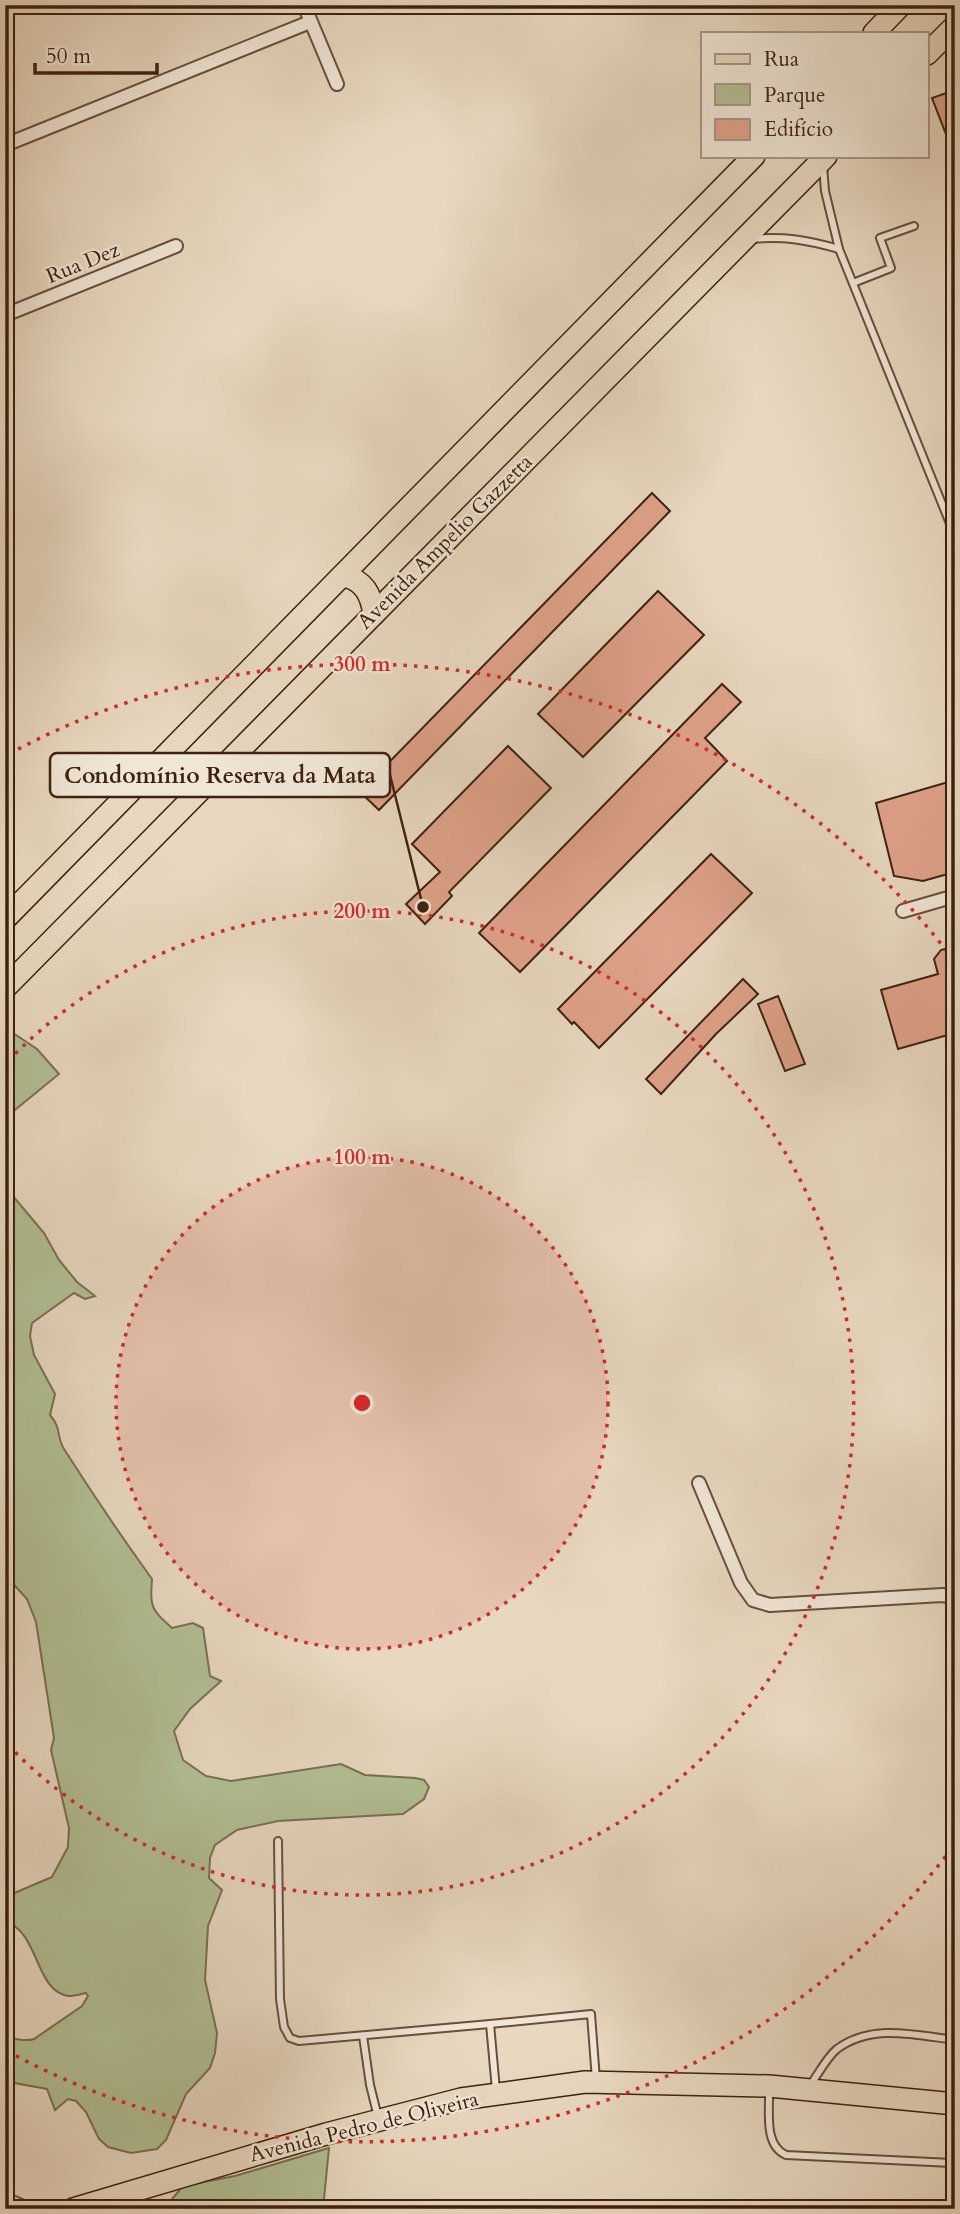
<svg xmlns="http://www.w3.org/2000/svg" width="960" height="2214" font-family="Cardo,serif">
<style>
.green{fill:#b2bf95;stroke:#787052;stroke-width:2}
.building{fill:#dfa28a;stroke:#3d2110;stroke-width:2}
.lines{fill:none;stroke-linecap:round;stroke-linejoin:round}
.lane-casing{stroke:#684f3c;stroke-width:10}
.street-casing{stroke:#684f3c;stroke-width:16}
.primary-casing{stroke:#3d2110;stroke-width:24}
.lane{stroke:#f0e6d6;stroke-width:6}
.street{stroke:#f0e6d6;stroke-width:12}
.primary{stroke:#e8d8c0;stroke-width:21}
.ring{fill:none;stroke:#d62828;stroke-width:3.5;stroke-dasharray:3.5 7}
.labels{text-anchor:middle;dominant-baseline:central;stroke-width:5;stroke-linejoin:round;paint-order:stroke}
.street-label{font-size:21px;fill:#3d2110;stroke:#f0e6d6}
.centre{fill:#d62828;stroke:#f0e6d6;stroke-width:3.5}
.ring-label{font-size:21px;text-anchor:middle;font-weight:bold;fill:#d62828;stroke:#f0e6d6;stroke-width:5;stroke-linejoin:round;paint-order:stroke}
.leader{fill:none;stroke:#3d2110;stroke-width:2.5}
.callout-dot{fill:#3d2110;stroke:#f0e6d6;stroke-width:2.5}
.callout{fill:#f0e6d6;stroke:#3d2110;stroke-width:2.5}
.callout-label{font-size:23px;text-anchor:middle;font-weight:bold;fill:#3d2110}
</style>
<rect width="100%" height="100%" fill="#e8d8c0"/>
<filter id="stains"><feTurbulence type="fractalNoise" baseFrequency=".00286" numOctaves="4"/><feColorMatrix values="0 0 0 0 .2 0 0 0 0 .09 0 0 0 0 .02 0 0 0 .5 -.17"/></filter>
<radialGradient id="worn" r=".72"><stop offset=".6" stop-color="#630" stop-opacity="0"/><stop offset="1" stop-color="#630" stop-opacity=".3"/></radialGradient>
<g class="green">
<polygon points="9,1011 12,1015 13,1033 37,1049 59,1074 10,1114 5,1121 5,1014"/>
<path d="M 5,1183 L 7,1189 L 44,1233 L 59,1260 L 77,1282 L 95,1296 L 85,1299 L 74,1293 L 32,1323 L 30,1336 L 34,1355 L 55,1394 L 50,1415 C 62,1429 56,1436 64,1449 C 92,1493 121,1536 152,1579 C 150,1608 151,1609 172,1628 L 193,1623 L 203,1628 L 210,1676 L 221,1681 L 190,1709 L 174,1731 L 183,1760 L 206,1776 L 231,1781 L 341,1764 L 365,1775 L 415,1778 L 424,1780 L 429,1787 L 424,1799 L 403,1814 L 278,1821 L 237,1830 L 215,1845 L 210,1858 L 209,1878 L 222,1890 L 208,1926 L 205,1980 L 217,2033 L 215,2053 L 210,2068 L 186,2094 L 166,2140 L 157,2149 L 131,2153 L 108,2147 L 99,2139 L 86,2112 L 76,2101 L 68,2099 L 55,2110 L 47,2089 L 9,2082 L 5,2076 L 5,2039 C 14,2036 22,2043 34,2039 L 82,2006 L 88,1996 L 86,1993 C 81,1994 74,1996 69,1996 C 35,1993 39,1930 5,1922 L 5,1897 L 52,1877 L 68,1847 L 69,1828 L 51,1750 L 54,1738 L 36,1622 L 27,1599 L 5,1575 Z"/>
<polygon points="329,2148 323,2209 158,2209 167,2205 183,2186 235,2176"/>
</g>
<g class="building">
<polygon points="955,90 955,154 954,155 932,98"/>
<polygon points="652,493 670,511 379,810 360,792"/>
<polygon points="658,591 704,635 583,757 538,714"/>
<polygon points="722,684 741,702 705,738 727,761 520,972 479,933"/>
<polygon points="508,746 551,788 449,892 452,896 425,924 406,904 440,872 412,844"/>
<polygon points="955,780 955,872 923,881 894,876 876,803"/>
<polygon points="711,854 752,893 599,1048 574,1022 572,1024 558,1009"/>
<polygon points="955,946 955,1033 898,1049 881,990 938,974 934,959 941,950"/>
<polygon points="743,979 758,994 716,1034 661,1094 646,1079"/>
<polygon points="778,996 805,1064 785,1071 758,1004"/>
</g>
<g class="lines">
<g class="lane-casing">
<g id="lane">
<polyline points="823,166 825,191 839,249 955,536"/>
<path d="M 752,239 C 785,236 807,240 839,249"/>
<polyline points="853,283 891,268 880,238 914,226"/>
<polyline points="278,1841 280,1999 284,2027 290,2038 299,2041 490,2024"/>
<polyline points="363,2036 370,2085 378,2117"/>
<path d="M 811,2084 C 819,2073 827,2057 837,2049 C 872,2023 915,2035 955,2040"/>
<path d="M 769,2088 C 770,2110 763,2145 786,2155 L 952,2163"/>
<polyline points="496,2090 490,2024 591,2014 596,2080"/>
</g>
</g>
<g class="street-casing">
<g id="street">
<polyline points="304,5 337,84"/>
<polyline points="5,145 310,22"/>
<polyline points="5,315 176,246"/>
<polyline points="903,911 955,896"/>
<polyline points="699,1483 741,1583 753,1600 770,1605 942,1595 955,1597"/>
<polyline points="5,2199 28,2209"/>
</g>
</g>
<g class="primary-casing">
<g id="primary">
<polyline points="874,33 901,5"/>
<polyline points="927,54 955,26"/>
<path d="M 345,576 C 364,581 371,594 374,614"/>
<polyline points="5,919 754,156"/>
<polyline points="5,988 826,156"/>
<polyline points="73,2209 326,2134 461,2099 585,2082 769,2086 955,2104"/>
</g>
</g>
<use href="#lane" class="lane"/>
<use href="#street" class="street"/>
<use href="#primary" class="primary"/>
</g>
<circle cx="362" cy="1403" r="246" fill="#d62828" fill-opacity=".12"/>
<g class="ring">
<circle cx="362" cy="1403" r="246"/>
<path d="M8 1061A492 492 0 1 1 8 1745"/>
<path d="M952 1848A739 739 0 0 1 9 2052M9 754A739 739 0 0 1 952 958"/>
</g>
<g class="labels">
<g class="street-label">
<text transform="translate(83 263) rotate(-22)">Rua Dez</text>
<text transform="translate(445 542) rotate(-45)">Avenida Ampelio Gazzetta</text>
<text transform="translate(364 2127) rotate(-14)">Avenida Pedro de Oliveira</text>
</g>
</g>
<circle cx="362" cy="1403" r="10" class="centre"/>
<g class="ring-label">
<text x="362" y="671">300 m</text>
<text x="362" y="918">200 m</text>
<text x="362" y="1164">100 m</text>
</g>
<path class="leader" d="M423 907L390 775"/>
<circle class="callout-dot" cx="423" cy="907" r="7"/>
<rect class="callout" x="50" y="753" width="340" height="44" rx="7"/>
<g class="callout-label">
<text x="220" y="783">Condomínio Reserva da Mata</text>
</g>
<rect width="960" height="2214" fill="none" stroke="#e8d8c0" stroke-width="28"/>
<rect x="7" y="7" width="946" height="2200" fill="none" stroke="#3d2110" stroke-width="3.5"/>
<rect x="14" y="14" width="932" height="2186" fill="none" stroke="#3d2110" stroke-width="2"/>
<rect x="701" y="32" width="228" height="126" fill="#f0e6d6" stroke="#a89787" stroke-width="2"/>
<rect x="715" y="54" width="35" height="10" fill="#e8d8c0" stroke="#a89787" stroke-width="2"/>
<text x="764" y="66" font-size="21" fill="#3d2110">Rua</text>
<rect x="715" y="84" width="35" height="21" fill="#b2bf95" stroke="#a89787" stroke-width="2"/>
<text x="764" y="102" font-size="21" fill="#3d2110">Parque</text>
<rect x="715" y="119" width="35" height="21" fill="#dfa28a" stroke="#a89787" stroke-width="2"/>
<text x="764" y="136" font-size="21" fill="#3d2110">Edifício</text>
<path d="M35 63v10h122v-10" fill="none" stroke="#3d2110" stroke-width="3.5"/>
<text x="46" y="63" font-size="21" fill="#3d2110" stroke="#f0e6d6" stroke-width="5" paint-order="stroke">50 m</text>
<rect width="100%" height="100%" filter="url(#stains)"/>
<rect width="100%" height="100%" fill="url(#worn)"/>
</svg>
